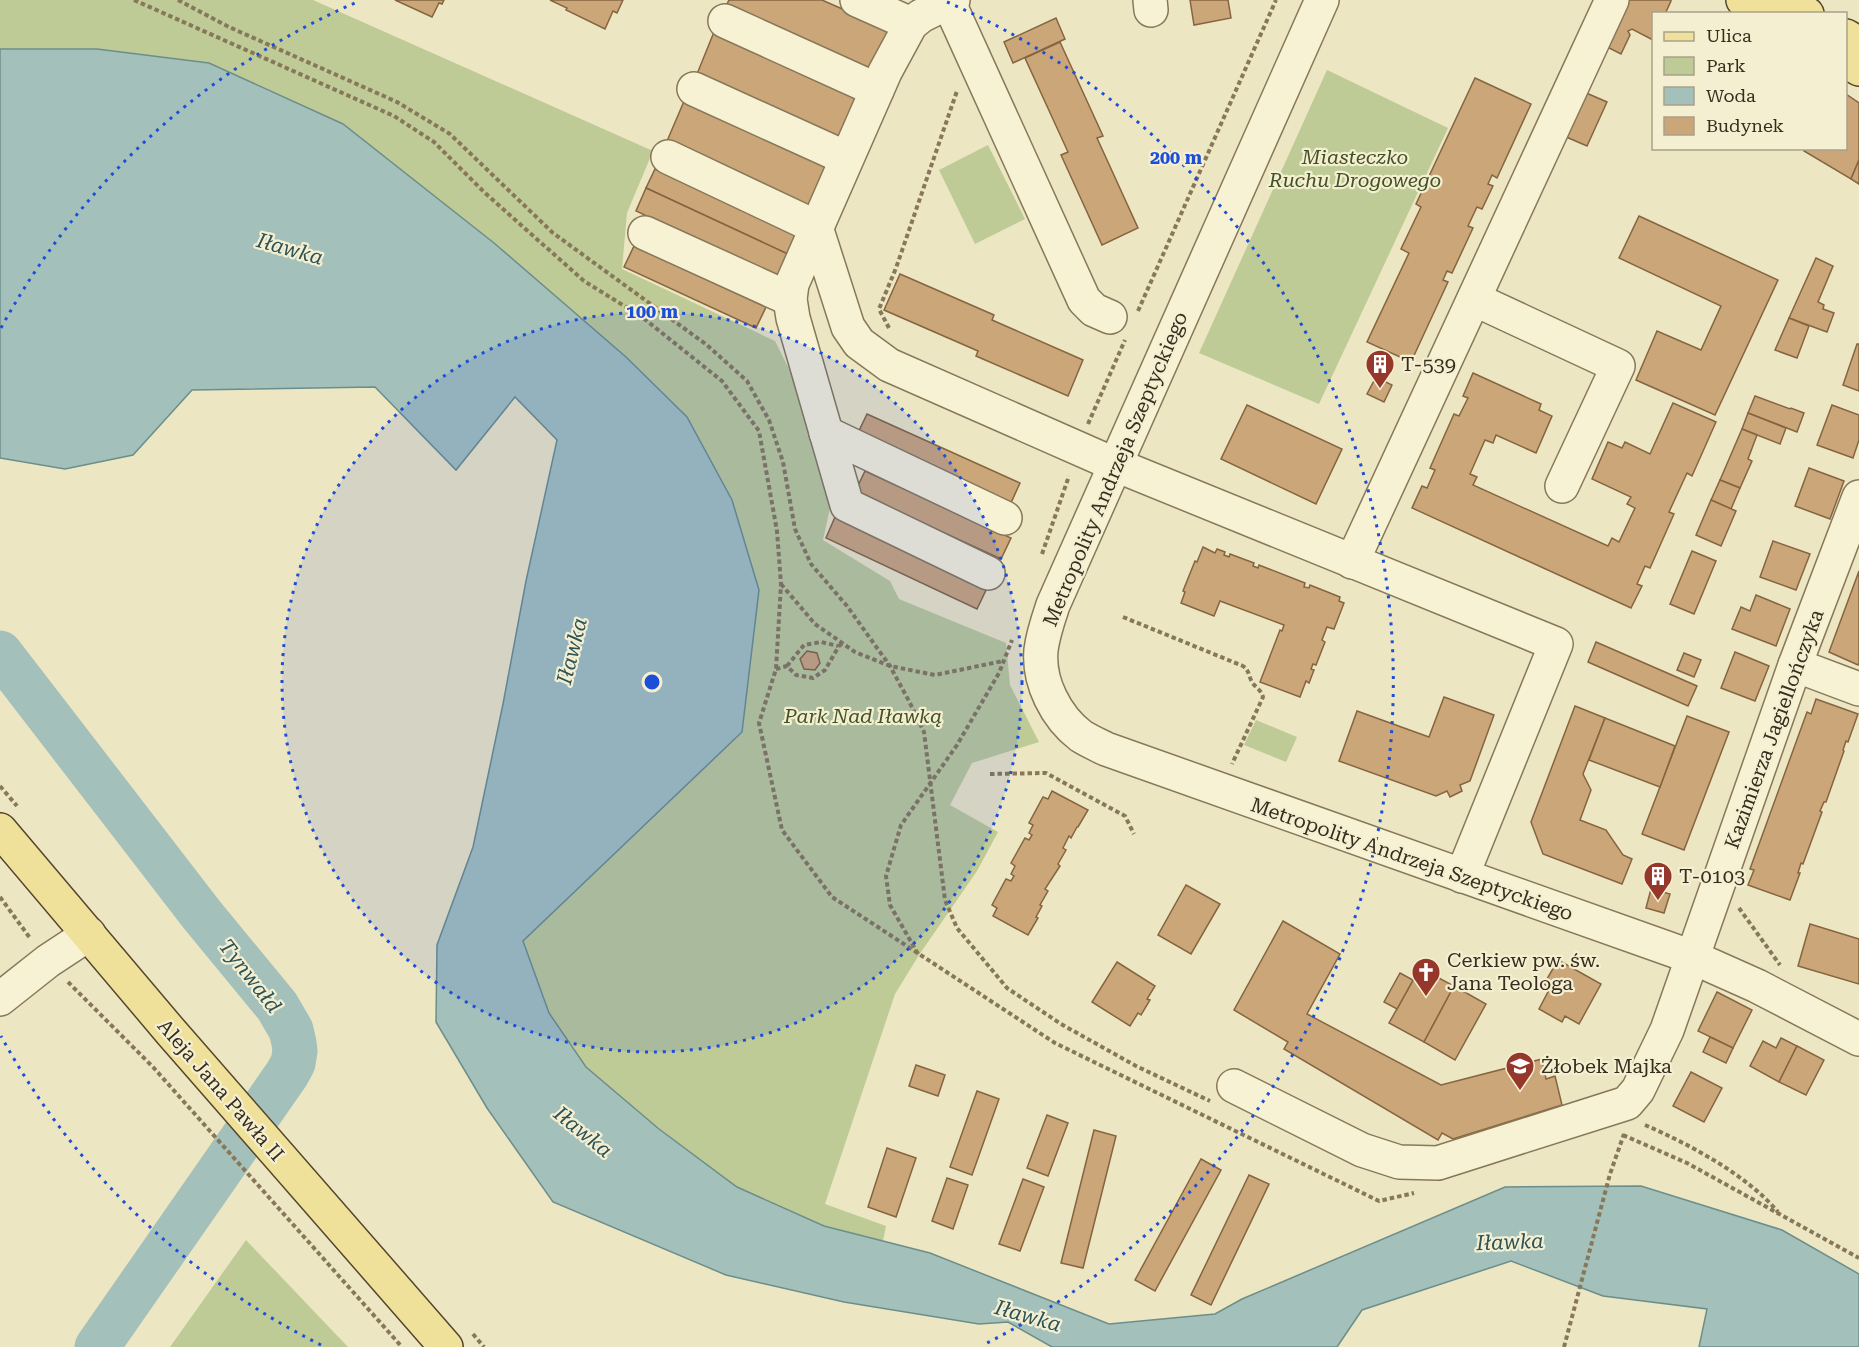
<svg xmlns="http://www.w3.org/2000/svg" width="1859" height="1347" font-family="'Roboto Serif',serif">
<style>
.green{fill:#becb96}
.water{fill:#a4c0bb;stroke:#6c8e8a;stroke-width:1.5}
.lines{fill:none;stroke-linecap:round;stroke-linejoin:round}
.river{stroke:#a4c0bb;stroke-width:45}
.building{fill:#cba679;stroke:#856540;stroke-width:1.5}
.minor-casing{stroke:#87785a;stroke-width:36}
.major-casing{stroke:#54452e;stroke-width:36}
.path{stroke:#87785a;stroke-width:4;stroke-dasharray:4.5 3;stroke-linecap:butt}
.minor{stroke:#f8f2d5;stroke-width:33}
.major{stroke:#f0e19a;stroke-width:33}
.ring{fill:none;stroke:#1d4ed8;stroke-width:3;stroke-dasharray:3 6}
.labels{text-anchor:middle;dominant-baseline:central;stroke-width:4.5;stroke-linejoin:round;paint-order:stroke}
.park-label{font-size:20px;font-style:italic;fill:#415325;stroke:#f5efd2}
.poi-label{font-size:20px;fill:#372d1e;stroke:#f5efd2;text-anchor:start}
.street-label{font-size:20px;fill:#372d1e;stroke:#f5efd2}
.water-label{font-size:21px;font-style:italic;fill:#2d5356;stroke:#f5efd2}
.centre{fill:#1d4ed8;stroke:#f5efd2;stroke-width:3}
.ring-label{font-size:18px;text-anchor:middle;font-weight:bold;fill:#1d4ed8;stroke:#f5efd2;stroke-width:4.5;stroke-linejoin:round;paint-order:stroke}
</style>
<rect width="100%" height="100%" fill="#ede6c2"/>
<g class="green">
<polygon points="0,0 313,0 653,151 627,213 622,269 775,341 797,385 832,499 823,540 890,581 899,599 1006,643 1010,685 1039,742 972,763 950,805 998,832 977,871 919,955 895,994 825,1204 886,1226 883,1241 824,1226 737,1187 659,1129 586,1067 549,1013 523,940 742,732 687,417 626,357 550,292 343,124 209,63 97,49 0,49"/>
<polygon points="1327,70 1448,128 1319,404 1199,353"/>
<polygon points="988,145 1025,219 975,244 939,170"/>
<polygon points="1256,720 1297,737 1286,762 1244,745"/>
<polygon points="246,1240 348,1347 170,1347"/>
</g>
<polygon class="water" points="0,49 97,49 209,63 343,124 494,243 626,357 687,417 732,500 759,590 742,732 523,941 549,1013 586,1067 659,1129 737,1187 824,1226 930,1253 1109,1324 1215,1314 1242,1299 1505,1187 1641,1186 1782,1230 1859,1274 1859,1347 1699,1347 1707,1309 1603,1296 1511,1261 1362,1310 1337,1347 1052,1347 1008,1322 979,1324 844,1302 726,1275 553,1202 487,1108 436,1022 437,945 473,847 503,704 526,581 557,440 515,397 456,470 375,387 192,390 133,455 65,469 0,458"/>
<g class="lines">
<polyline class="river" points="0,653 202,915 277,1006 291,1030 294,1043 295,1051 293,1063 287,1074 97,1347"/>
</g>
<g class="building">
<polygon points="395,0 444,0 442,4 439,3 432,17"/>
<polygon points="550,0 623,0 617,13 613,11 605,29 566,10 567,8"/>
<polygon points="729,0 822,0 890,30 872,71 726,6"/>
<polygon points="1190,0 1228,0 1231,18 1194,25"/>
<polygon points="1626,0 1671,0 1671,1 1665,14 1654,14 1653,40 1632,29 1628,31 1630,35 1621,54 1605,46"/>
<polygon points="1056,18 1065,39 1013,63 1004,42"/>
<polygon points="714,32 860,98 842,139 697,74"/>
<polygon points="1060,42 1103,136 1097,138 1138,228 1102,245 1061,155 1068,152 1025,58"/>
<polygon points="1475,78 1531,104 1497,178 1492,175 1488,184 1493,186 1482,209 1477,207 1468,226 1473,228 1452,273 1447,271 1443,280 1448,282 1411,362 1367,342 1409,253 1401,249 1421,207 1416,204"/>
<polygon points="1584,92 1607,102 1587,146 1564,136"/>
<polygon points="1846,94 1859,103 1859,160 1851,179 1804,151 1806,148 1846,148"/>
<polygon points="685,99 830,166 812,207 667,141"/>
<polygon points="1859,160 1859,184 1851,179"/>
<polygon points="655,169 799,235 790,255 646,188"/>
<polygon points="646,188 790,255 780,276 770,272 769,273 636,211"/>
<polygon points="1639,216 1778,280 1715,415 1636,380 1657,331 1701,350 1721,306 1619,258"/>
<polygon points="634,246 766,307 756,328 624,267"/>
<polygon points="1816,258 1833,266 1818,302 1824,305 1823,309 1834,313 1827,332 1789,318"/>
<polygon points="900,274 994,315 992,320 1083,360 1068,396 976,356 978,351 884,310"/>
<polygon points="1789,318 1809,326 1797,358 1775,350"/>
<polygon points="1857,344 1859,344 1859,391 1843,385"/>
<polygon points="1473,373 1541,404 1539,410 1552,416 1536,453 1496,435 1493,443 1485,440 1470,474 1477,477 1473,485 1608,546 1612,538 1619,542 1635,508 1627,504 1631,497 1592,479 1608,442 1622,448 1625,442 1650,454 1673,403 1716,422 1692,476 1687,473 1669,512 1674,514 1650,568 1645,566 1637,584 1642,586 1631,608 1412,508 1422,486 1427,488 1435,470 1430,468 1454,414 1459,416 1468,398 1463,396"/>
<polygon points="1376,377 1392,385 1384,402 1367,394"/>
<polygon points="1755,396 1790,409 1791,408 1804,413 1797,432 1748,413"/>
<polygon points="1247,405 1342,449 1316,504 1221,459"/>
<polygon points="1832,405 1859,415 1859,440 1853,458 1817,445"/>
<polygon points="1748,413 1786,428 1780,444 1742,429"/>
<polygon points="867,414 1020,483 1010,505 857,435"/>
<polygon points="1742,429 1757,435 1748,459 1752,461 1740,488 1720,480"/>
<polygon points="1809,468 1844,481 1830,519 1795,506"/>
<polygon points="865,471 1011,538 1001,559 855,492"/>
<polygon points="1720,480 1740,488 1731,509 1711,500"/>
<polygon points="1711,500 1736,511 1721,546 1696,535"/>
<polygon points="835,517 987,588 977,609 826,538"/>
<polygon points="1773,541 1810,554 1796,590 1760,577"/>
<polygon points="1203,547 1215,553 1217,549 1225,552 1224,555 1229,557 1230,554 1254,563 1253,566 1258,568 1259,565 1305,583 1304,587 1309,588 1310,585 1340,597 1339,601 1344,603 1334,629 1327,627 1322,640 1325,642 1316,665 1313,664 1311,669 1314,670 1309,683 1306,681 1300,697 1260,682 1280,630 1282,631 1284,625 1220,601 1214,616 1181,603 1185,592 1183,591 1195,561 1197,562"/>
<polygon points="1692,551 1716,561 1694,614 1670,604"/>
<polygon points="1859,571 1859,663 1858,665 1829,652"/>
<polygon points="1756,595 1790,609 1776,646 1732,629 1741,607 1750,611"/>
<polygon points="1596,642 1697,686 1688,706 1588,662"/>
<polygon points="807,651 817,653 820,663 815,670 804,669 800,659"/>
<polygon points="1735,652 1769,666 1755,701 1721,688"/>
<polygon points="1684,653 1701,660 1694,677 1677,670"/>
<polygon points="1444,697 1494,715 1470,781 1460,785 1462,791 1450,797 1447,791 1436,796 1339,761 1357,711 1429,737"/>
<polygon points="1816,699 1858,714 1848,742 1846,741 1843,750 1844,751 1826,802 1824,802 1820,811 1822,812 1803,864 1801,863 1798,873 1800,873 1790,900 1748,885 1754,870 1750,869 1807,712 1811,714"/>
<polygon points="1575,706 1605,718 1583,774 1591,790 1580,820 1606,830 1623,855 1632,859 1622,884 1543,854 1531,822"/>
<polygon points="1687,716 1729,732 1684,850 1642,834"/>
<polygon points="1605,718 1675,746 1660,787 1589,760"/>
<polygon points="1052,791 1088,810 1078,827 1077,827 1071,838 1069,836 1063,848 1066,850 1058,864 1060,866 1045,889 1048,891 1040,905 1042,906 1036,917 1038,918 1028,935 993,916 997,908 992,905 1006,879 1011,881 1014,876 1011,874 1015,866 1011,863 1025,838 1029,840 1032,835 1029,833 1033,825 1029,823 1043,797 1048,799"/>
<polygon points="1186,885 1220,904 1191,954 1158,935"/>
<polygon points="1651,889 1670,894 1664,913 1646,908"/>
<polygon points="1283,921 1340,954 1307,1014 1441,1085 1542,1059 1546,1079 1555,1076 1562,1105 1453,1139 1442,1133 1438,1140 1284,1049 1288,1042 1234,1010"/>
<polygon points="1810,924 1859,939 1859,984 1798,966"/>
<polygon points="1558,960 1601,984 1579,1024 1565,1016 1562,1022 1539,1009 1550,988 1544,984"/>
<polygon points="1117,962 1155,986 1147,999 1150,1000 1141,1015 1138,1013 1130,1026 1092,1002"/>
<polygon points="1420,968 1454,986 1424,1042 1389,1023"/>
<polygon points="1400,973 1413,980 1397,1009 1384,1002"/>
<polygon points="1454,986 1486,1004 1455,1060 1424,1042"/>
<polygon points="1717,992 1752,1010 1733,1048 1698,1031"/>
<polygon points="1710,1037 1733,1048 1726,1063 1703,1052"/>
<polygon points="1781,1038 1797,1046 1779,1082 1750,1066 1763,1041 1776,1048"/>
<polygon points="1797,1046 1824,1060 1806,1095 1779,1082"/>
<polygon points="916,1065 945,1075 938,1096 909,1086"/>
<polygon points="1691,1072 1722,1088 1704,1122 1673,1106"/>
<polygon points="977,1091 999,1099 972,1175 950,1167"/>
<polygon points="1047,1115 1068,1123 1048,1176 1027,1168"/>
<polygon points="1094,1130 1116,1136 1083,1268 1061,1263"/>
<polygon points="887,1148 916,1158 896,1217 868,1207"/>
<polygon points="1201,1159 1221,1170 1155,1291 1135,1280"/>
<polygon points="1249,1175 1269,1184 1211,1305 1191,1295"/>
<polygon points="947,1178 968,1185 953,1229 932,1221"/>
<polygon points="1023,1179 1044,1187 1020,1251 999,1244"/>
</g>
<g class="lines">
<g class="minor-casing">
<g id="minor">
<polyline points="857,0 911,24"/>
<polyline points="953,0 921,16 911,24 885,72 792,284 790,299 793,318 847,505 988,573"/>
<polyline points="1150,0 1151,10"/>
<path d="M 1322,0 L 1053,605 C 1048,620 1043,634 1041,650 C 1038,682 1056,717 1081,736 C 1089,741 1098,745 1106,749 L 1692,957 L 1757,986 L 1859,1039"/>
<polyline points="949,3 1084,300 1094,310 1110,317"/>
<polyline points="725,21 877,90"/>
<polyline points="694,89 846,158"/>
<polyline points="668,157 816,227 848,327 859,343 889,365 1116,465 1556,644 1462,876"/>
<polyline points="645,233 790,299"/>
<polyline points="1474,299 1618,366 1562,486"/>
<polyline points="826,433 1005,518"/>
<polyline points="1352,562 1612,0"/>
<polyline points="1795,665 1859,689"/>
<polyline points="0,999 48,961 89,934"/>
<polyline points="1234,1086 1362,1150 1399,1162 1438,1163 1627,1103 1638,1090 1667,1030 1795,665 1859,497"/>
</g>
</g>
<g class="major-casing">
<g id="major">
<polyline points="1743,0 1766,14"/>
<polyline points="1784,0 1807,14"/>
<polyline points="1846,36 1859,44"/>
<polyline points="1846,61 1859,69"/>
<polyline points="0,830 171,1032 446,1347"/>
</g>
</g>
<g class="path">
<polyline points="134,0 394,116 434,142 485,193 584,281 642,317 722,381 759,431 777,531 781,584 776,669 759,723 782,830 832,897 1055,1043 1379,1201 1414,1193"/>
<polyline points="178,0 229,27 397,102 450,134 553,233 707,345 747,381 769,420 783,462 795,529 811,564 847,606 890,666 910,703 924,732 945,900 957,928 1007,988 1061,1024 1136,1066 1210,1101"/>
<polyline points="1138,311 1276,0"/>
<polyline points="889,328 879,309 896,268 957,91"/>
<polyline points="1088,424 1125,340"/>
<polyline points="1042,554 1069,476"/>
<polyline points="781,584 815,624 855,652 890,666 935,675 1003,661"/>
<path d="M 1123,617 L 1243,666 C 1249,671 1248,673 1251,680 C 1254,687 1261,689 1263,697 L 1232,764"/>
<polyline points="787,666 804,645 821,642 838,646"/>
<polyline points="776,669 787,666 796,675 813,678 825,670 839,646 843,643"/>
<polyline points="990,774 1046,773 1125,816 1134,834"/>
<polyline points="0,786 17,806"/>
<polyline points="0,897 30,938"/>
<polyline points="1739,908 1780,965"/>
<polyline points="918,954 890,905 886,876 901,825 957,745 999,673 1012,640"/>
<polyline points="68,982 153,1067 402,1347"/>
<path d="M 1645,1125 C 1689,1144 1747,1175 1778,1212"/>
<polyline points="1623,1135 1687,1163 1859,1258"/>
<polyline points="473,1334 484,1347"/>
<polyline points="1564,1347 1610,1174 1624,1134"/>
</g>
<use href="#minor" class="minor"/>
<use href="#major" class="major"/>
</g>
<circle cx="652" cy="682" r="370" fill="#1d4ed8" fill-opacity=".12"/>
<g class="ring">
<circle cx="652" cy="682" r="370"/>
<path d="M321 1345A741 741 0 0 1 1 1036M1 328A741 741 0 0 1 357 2M947 2A741 741 0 0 1 983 1345"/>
</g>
<defs>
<g id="building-pin" transform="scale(1.5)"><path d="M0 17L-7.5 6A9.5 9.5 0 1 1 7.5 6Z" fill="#95382b" stroke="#f5efd2"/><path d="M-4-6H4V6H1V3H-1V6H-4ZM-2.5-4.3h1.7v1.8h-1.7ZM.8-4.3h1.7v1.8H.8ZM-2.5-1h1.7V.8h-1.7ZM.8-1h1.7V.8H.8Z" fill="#fff"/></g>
<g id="church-pin" transform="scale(1.5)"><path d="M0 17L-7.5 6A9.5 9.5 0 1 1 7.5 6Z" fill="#95382b" stroke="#f5efd2"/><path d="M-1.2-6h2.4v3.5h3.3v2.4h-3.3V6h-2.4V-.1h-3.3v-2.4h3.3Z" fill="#fff"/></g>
<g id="school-pin" transform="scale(1.5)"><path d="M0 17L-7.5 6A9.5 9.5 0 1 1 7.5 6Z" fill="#95382b" stroke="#f5efd2"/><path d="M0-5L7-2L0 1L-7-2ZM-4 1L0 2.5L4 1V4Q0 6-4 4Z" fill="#fff"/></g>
</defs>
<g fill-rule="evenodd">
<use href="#building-pin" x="1380" y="364"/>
<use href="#building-pin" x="1658" y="876"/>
<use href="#church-pin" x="1426" y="972"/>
<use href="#school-pin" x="1520" y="1066"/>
</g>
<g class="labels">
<g class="park-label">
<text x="1355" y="157">Miasteczko<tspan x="1355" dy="23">Ruchu Drogowego</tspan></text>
<text x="863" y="716">Park Nad Iławką</text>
</g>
<g class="poi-label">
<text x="1401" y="364">T-539</text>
<text x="1679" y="876">T-0103</text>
<text x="1447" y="960">Cerkiew pw. św.<tspan x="1447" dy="23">Jana Teologa</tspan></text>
<text x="1541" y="1066">Żłobek Majka</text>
</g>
<g class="street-label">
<text transform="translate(1115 469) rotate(-67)">Metropolity Andrzeja Szeptyckiego</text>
<text transform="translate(1774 729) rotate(-70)">Kazimierza Jagiellończyka</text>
<text transform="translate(1412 859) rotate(19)">Metropolity Andrzeja Szeptyckiego</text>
<text transform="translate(221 1090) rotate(49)">Aleja Jana Pawła II</text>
</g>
<g class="water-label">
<text transform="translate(290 249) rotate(16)">Iławka</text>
<text transform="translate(572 651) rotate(-76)">Iławka</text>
<text transform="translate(250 976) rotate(52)">Tynwałd</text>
<text transform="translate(583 1132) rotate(39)">Iławka</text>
<text transform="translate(1510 1242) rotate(-2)">Iławka</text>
<text transform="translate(1028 1316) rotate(16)">Iławka</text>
</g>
</g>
<circle cx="652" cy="682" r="9" class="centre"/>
<g class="ring-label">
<text x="1176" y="164">200 m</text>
<text x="652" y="318">100 m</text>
</g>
<rect x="1652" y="12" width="195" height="138" fill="#f5efd2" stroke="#a9a18a" stroke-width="1.5"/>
<rect x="1664" y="32" width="30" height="9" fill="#f0e19a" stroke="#a9a18a" stroke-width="1.5"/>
<text x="1706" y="42" font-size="18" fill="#372d1e">Ulica</text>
<rect x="1664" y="57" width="30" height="18" fill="#becb96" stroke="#a9a18a" stroke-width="1.5"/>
<text x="1706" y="72" font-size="18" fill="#372d1e">Park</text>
<rect x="1664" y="87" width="30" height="18" fill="#a4c0bb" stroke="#a9a18a" stroke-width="1.5"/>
<text x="1706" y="102" font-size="18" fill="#372d1e">Woda</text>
<rect x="1664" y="117" width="30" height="18" fill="#cba679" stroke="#a9a18a" stroke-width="1.5"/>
<text x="1706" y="132" font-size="18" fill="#372d1e">Budynek</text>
</svg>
